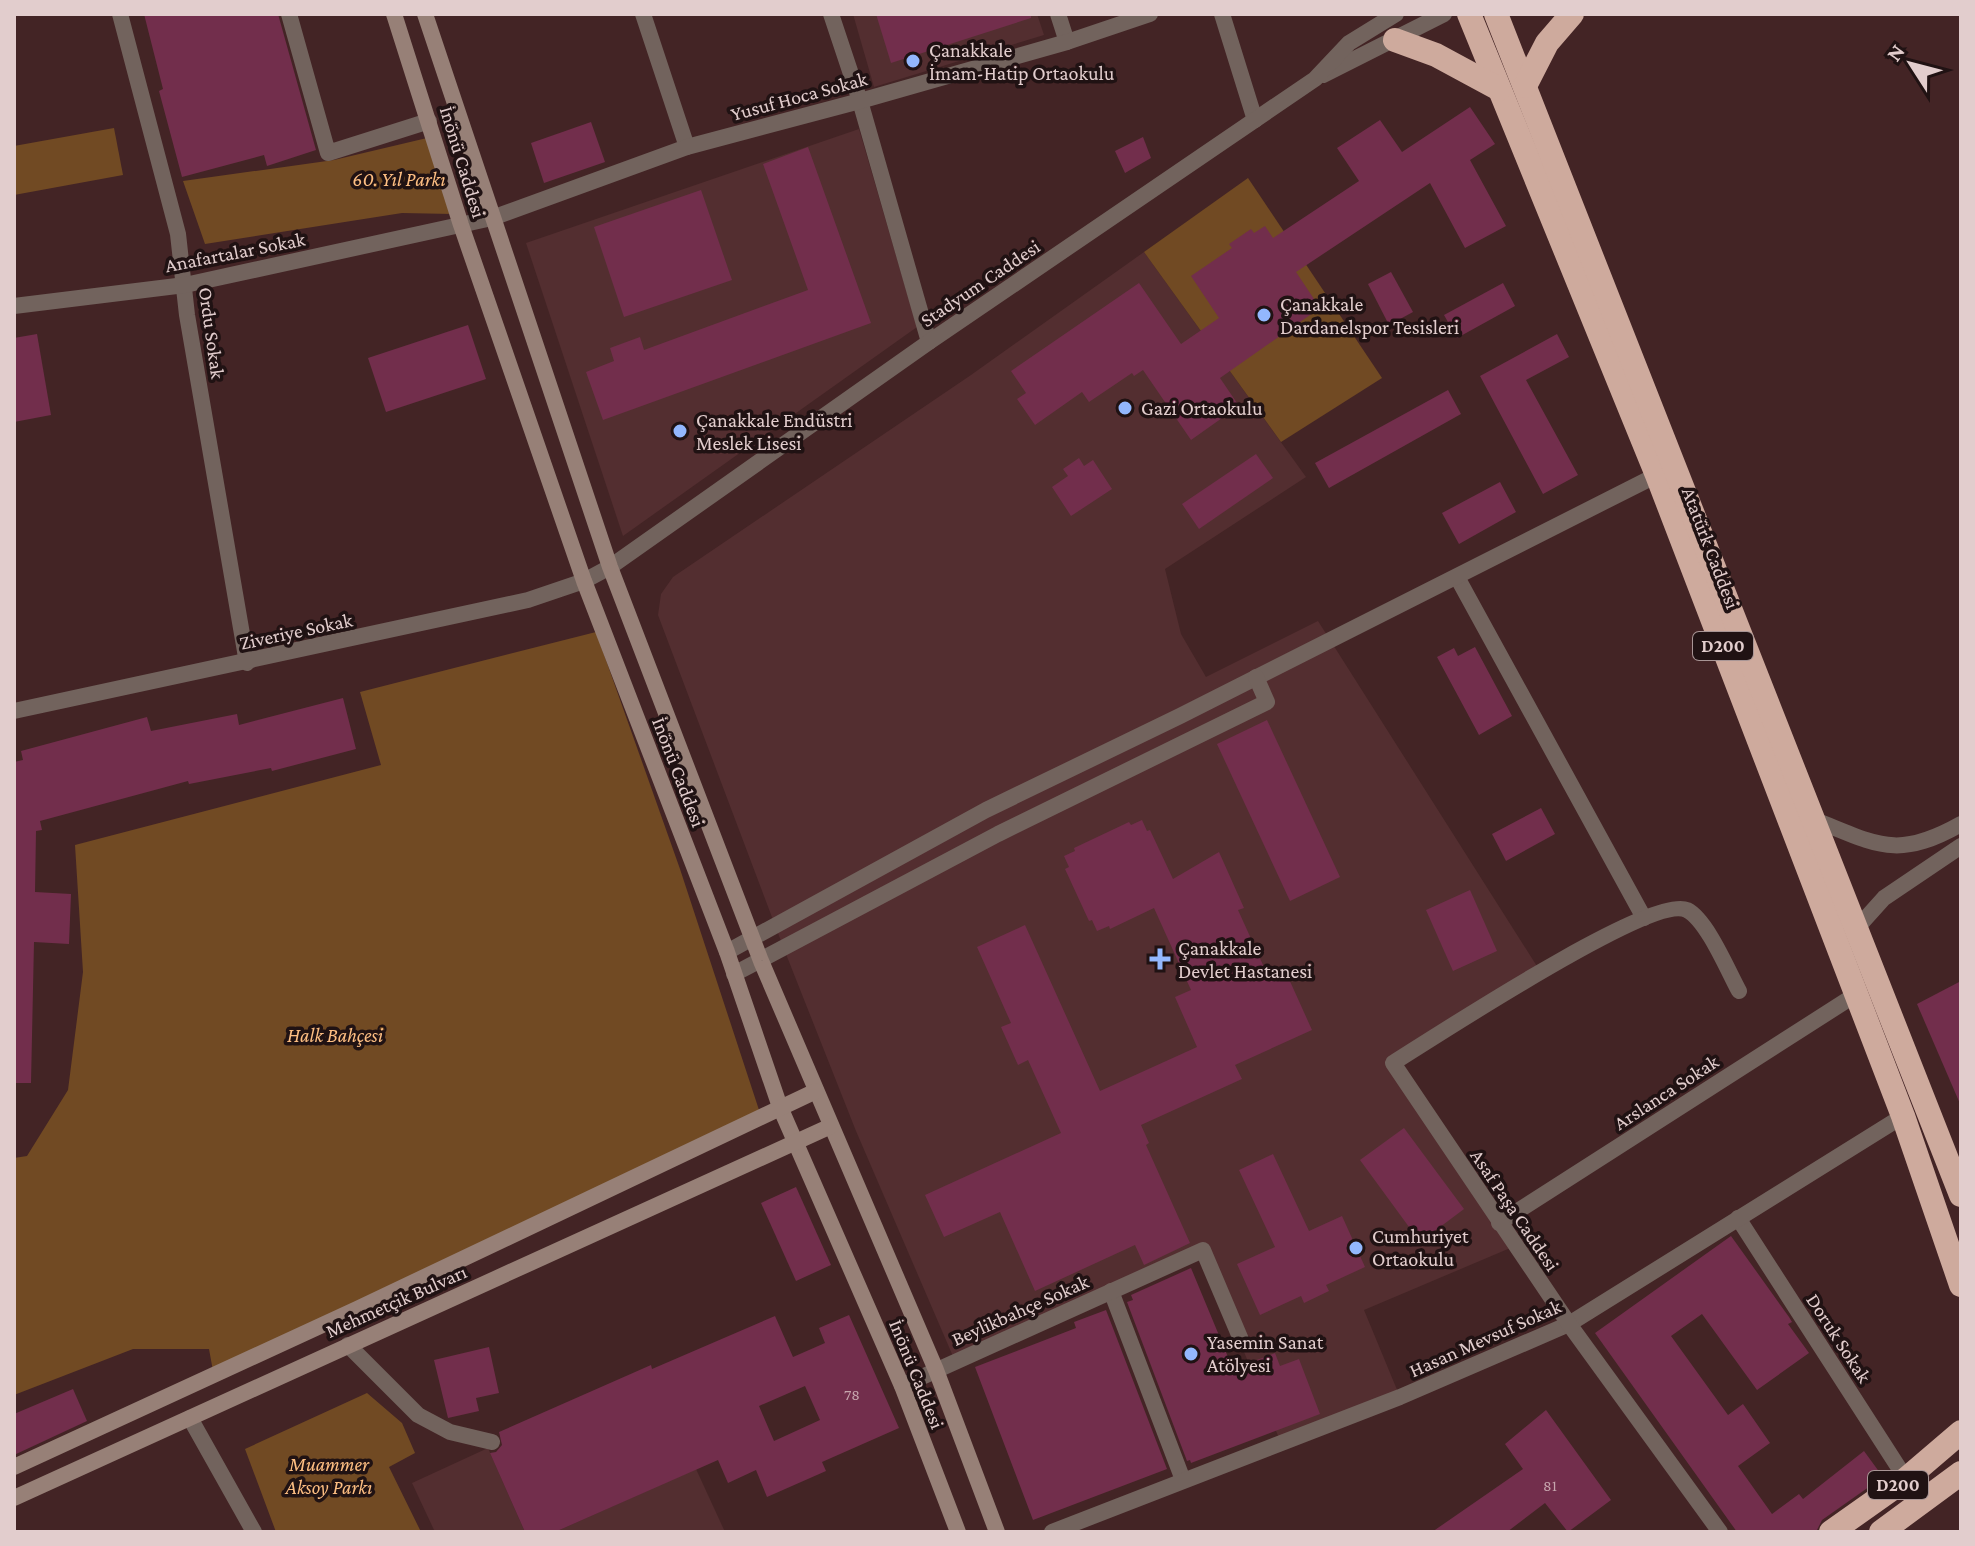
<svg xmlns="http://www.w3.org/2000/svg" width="1975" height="1546" font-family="'Crimson Pro',serif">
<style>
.built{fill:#532e30}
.green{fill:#714a23}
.building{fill:#722e4c;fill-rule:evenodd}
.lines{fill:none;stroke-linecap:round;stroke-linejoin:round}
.street{stroke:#72635d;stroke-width:16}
.secondary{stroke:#978077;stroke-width:16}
.highway{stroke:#ceaa9d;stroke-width:24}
.poi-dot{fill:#93b7fd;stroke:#201213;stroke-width:3}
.labels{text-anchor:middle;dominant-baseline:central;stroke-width:7;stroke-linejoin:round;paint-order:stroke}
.number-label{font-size:16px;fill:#c6a5ad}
.shield{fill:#201213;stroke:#a89595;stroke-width:2}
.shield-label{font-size:18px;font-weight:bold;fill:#e2cdcd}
.poi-label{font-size:20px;fill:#e2cdcd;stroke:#201213;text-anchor:start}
.street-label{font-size:20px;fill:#e2cdcd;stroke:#201213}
.park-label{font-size:20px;font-style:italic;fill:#fdbe82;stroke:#201213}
</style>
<rect width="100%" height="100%" fill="#432425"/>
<g class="built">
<polygon points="853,14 1037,14 1044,35 874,87"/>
<polygon points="859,129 917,327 623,536 526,243"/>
<polygon points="1144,252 1306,477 1165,569 1181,634 1206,677 1318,621 1540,971 1393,1063 1515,1246 1364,1310 1400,1397 1281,1443 1203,1251 955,1361 856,1131 784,949 658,615 661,594 673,577 971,375"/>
<polygon points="488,1448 525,1532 435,1532 412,1483"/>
<polygon points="696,1469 725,1532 555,1532"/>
</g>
<g class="green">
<polygon points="114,128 123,175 14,195 14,146"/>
<polygon points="427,138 453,214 402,213 205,244 183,181 334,160"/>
<polygon points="1248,178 1382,378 1281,442 1144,252"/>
<polygon points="596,632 680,869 759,1110 213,1371 209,1349 133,1349 14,1395 14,1158 27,1156 68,1090 83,972 75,845 381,765 360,692"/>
<polygon points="367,1393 402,1423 415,1453 389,1467 421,1532 276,1532 245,1449"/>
</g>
<g class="building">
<polygon points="144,14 278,14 316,150 267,166 264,155 182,177 159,91 163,89"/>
<polygon points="876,14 1031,14 1031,18 891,63"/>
<polygon points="1470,107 1495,144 1470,160 1506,226 1465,248 1430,183 1296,272 1320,308 1220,378 1239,406 1191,440 1143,370 1134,376 1132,373 1089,402 1082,392 1035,425 1017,399 1026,393 1011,371 1139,283 1181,344 1219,318 1191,276 1232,248 1229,244 1251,229 1254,233 1265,226 1273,238 1359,181 1337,148 1380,120 1402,152"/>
<polygon points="591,122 605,162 544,183 531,143"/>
<polygon points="1143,137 1151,158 1125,173 1115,151"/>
<polygon points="808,147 871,323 603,420 586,372 614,361 610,348 640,337 644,350 808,290 763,164"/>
<polygon points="701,190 732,280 624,317 594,227"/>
<polygon points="1391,272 1413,312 1389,325 1368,284"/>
<polygon points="1503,283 1515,306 1457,338 1444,315"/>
<polygon points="468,325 486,379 386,412 368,358"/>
<polygon points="37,334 51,415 14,422 14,338"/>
<polygon points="1557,334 1569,357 1526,380 1578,475 1543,494 1480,376"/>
<polygon points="1448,390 1461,414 1329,488 1315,463"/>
<polygon points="1256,454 1273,478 1199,529 1182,504"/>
<polygon points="1079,458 1084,466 1093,460 1112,489 1071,516 1052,487 1068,476 1063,469"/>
<polygon points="1500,482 1516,512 1459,544 1442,513"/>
<polygon points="1475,647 1512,716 1479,735 1437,657 1454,648 1458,656"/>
<polygon points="343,698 356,749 272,771 271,768 189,784 188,781 40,821 42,830 36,831 35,892 71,894 69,944 34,942 31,1083 14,1083 14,762 23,760 21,751 147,717 151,731 237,714 239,725"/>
<polygon points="1267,720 1340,877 1290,901 1217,744"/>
<polygon points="1541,808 1555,834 1506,861 1492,834"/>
<polygon points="1142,820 1147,831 1150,830 1173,879 1219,852 1244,908 1238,910 1268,976 1284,968 1312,1030 1235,1065 1242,1079 1141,1125 1149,1143 1146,1145 1190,1243 1144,1265 1135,1245 1035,1291 1000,1212 944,1237 925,1195 1061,1133 1028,1060 1018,1065 1001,1027 1011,1023 977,947 1025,925 1100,1091 1197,1047 1175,997 1191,990 1154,908 1110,929 1109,926 1097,931 1092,920 1089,921 1065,869 1069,867 1064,856 1075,851 1074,848 1129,822 1131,825"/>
<polygon points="1470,890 1497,951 1453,971 1426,910"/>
<polygon points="1961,981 1961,1106 1917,1004"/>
<polygon points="1404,1128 1464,1209 1420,1242 1360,1160"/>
<polygon points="1273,1154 1309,1231 1342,1216 1365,1267 1326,1285 1329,1291 1304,1303 1301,1296 1260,1315 1237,1264 1275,1247 1239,1170"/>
<polygon points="796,1187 831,1265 796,1281 761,1203"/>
<polygon points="1731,1236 1789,1317 1792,1322 1788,1324 1809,1353 1757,1390 1702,1314 1671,1336 1728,1415 1743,1404 1770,1443 1738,1466 1772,1514 1799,1494 1803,1499 1864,1451 1883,1477 1822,1520 1816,1532 1737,1532 1595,1333"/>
<polygon points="1191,1268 1233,1369 1275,1353 1280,1366 1299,1359 1320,1414 1191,1463 1190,1460 1187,1461 1127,1302 1133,1300 1131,1295"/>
<polygon points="1106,1310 1167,1469 1033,1520 975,1367 1076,1328 1074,1322"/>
<path d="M 849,1315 L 899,1428 L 822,1462 L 826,1471 L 767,1497 L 756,1470 L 728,1483 L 718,1460 L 555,1532 L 525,1532 L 490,1453 L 496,1452 L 502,1445 L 499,1432 L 651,1365 L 652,1369 L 775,1316 L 793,1357 L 825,1343 L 819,1328 ZM 805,1386 L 820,1420 L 774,1441 L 759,1406 Z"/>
<polygon points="489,1347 499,1393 476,1398 479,1411 448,1418 434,1360"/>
<polygon points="73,1389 87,1421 14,1455 14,1414"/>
<polygon points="1546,1410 1611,1500 1568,1532 1545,1503 1507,1532 1432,1532 1523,1469 1505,1444"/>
</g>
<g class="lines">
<g class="street">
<polyline points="120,14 178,234 187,315 247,663"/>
<polyline points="289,14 328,153 429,121"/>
<polyline points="643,14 687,147"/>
<polyline points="831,14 860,101 929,342"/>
<polyline points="1058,14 1067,42"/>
<polyline points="1222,14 1255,120"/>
<polyline points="1323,75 1444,14"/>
<polyline points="14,306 185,285 492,218 687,147 860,101 1067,42 1150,14"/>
<polyline points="1457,577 1644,918"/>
<polyline points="14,711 528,600 584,581 610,567 929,342 1315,79 1349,43 1396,14"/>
<path d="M 1815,820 C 1878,845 1897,860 1961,824"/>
<polyline points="1857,928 1884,898 1961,846"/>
<polyline points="727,952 986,810 1180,716 1657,475"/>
<polyline points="734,974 998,834 1267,702 1256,677"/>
<polyline points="1738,1218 1906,1479"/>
<polyline points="1499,1223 1855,995"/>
<polyline points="1111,1291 1183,1480"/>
<polyline points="348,1345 418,1415 450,1432 492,1442"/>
<polyline points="902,1386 1203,1250 1242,1342"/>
<polyline points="190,1418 254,1532"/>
<polyline points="1052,1532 1400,1397 1569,1324 1903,1116"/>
<path d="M 1720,1532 L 1569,1324 L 1393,1063 C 1433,1038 1652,894 1687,910 C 1707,920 1728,971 1739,991"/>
</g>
<g class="secondary">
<polyline points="394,14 461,225 584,581 727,952 780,1107 902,1386 958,1532"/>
<polyline points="425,14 610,567 761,961 936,1370 997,1532"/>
<polyline points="14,1467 357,1309 816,1091"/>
<polyline points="14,1498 831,1126"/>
</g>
<g class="highway">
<polyline points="1469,14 1657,475 1903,1116 1961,1285"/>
<polyline points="1496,14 1961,1195"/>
<polyline points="1395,40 1436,55 1499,89"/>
<polyline points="1525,86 1547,43 1572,14"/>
<polyline points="1831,1532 1906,1479 1961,1432"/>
<polyline points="1881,1532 1961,1473"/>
</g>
</g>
<g class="poi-dot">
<circle cx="913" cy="61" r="8"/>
<circle cx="1264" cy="315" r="8"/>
<circle cx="1125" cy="408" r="8"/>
<circle cx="680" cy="431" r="8"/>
<path d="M1156 947h8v8h8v8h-8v8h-8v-8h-8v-8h8z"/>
<circle cx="1356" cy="1248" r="8"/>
<circle cx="1191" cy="1354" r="8"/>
</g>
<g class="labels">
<g class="number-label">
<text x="852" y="1394">78</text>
<text x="1550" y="1485">81</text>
</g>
<g class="shield">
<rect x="1693" y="632" width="60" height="28" rx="6"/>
<rect x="1868" y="1471" width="60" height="28" rx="6"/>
</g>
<g class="shield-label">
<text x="1723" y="646">D200</text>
<text x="1898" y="1485">D200</text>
</g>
<g class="poi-label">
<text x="929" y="50">Çanakkale<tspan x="929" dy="23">İmam-Hatip Ortaokulu</tspan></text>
<text x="1280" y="304">Çanakkale<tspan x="1280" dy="23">Dardanelspor Tesisleri</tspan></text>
<text x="1141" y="408">Gazi Ortaokulu</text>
<text x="696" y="420">Çanakkale Endüstri<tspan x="696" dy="23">Meslek Lisesi</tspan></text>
<text x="1178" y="948">Çanakkale<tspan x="1178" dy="23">Devlet Hastanesi</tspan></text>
<text x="1372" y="1236">Cumhuriyet<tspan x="1372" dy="23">Ortaokulu</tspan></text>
<text x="1207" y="1342">Yasemin Sanat<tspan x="1207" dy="23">Atölyesi</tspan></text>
</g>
<g class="street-label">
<text transform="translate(799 96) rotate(-15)">Yusuf Hoca Sokak</text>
<text transform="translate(463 162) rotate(73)">İnönü Caddesi</text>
<text transform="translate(235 252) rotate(-11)">Anafartalar Sokak</text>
<text transform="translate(980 283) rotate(-34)">Stadyum Caddesi</text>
<text transform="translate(212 333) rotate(82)">Ordu Sokak</text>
<text transform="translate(1711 548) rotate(69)">Atatürk Caddesi</text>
<text transform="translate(296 631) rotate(-12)">Ziveriye Sokak</text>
<text transform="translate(679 772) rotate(69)">İnönü Caddesi</text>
<text transform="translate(1666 1092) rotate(-33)">Arslanca Sokak</text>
<text transform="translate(1515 1210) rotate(56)">Asaf Paşa Caddesi</text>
<text transform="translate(396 1301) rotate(-24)">Mehmetçik Bulvarı</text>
<text transform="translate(1020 1310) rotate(-24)">Beylikbahçe Sokak</text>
<text transform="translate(1485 1338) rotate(-24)">Hasan Mevsuf Sokak</text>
<text transform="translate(1839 1338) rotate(57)">Doruk Sokak</text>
<text transform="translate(917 1374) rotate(68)">İnönü Caddesi</text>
</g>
<g class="park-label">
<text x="399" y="179">60. Yıl Parkı</text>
<text x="335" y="1035">Halk Bahçesi</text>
<text x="329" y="1464">Muammer<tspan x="329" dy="23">Aksoy Parkı</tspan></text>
</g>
</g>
<rect width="1975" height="1546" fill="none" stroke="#e2cdcd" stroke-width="32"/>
<g transform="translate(1911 64) rotate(306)" stroke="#201213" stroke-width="6" paint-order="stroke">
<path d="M0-6L14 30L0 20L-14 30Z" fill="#e2cdcd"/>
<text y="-12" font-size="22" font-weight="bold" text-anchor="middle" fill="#e2cdcd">N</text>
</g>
</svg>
